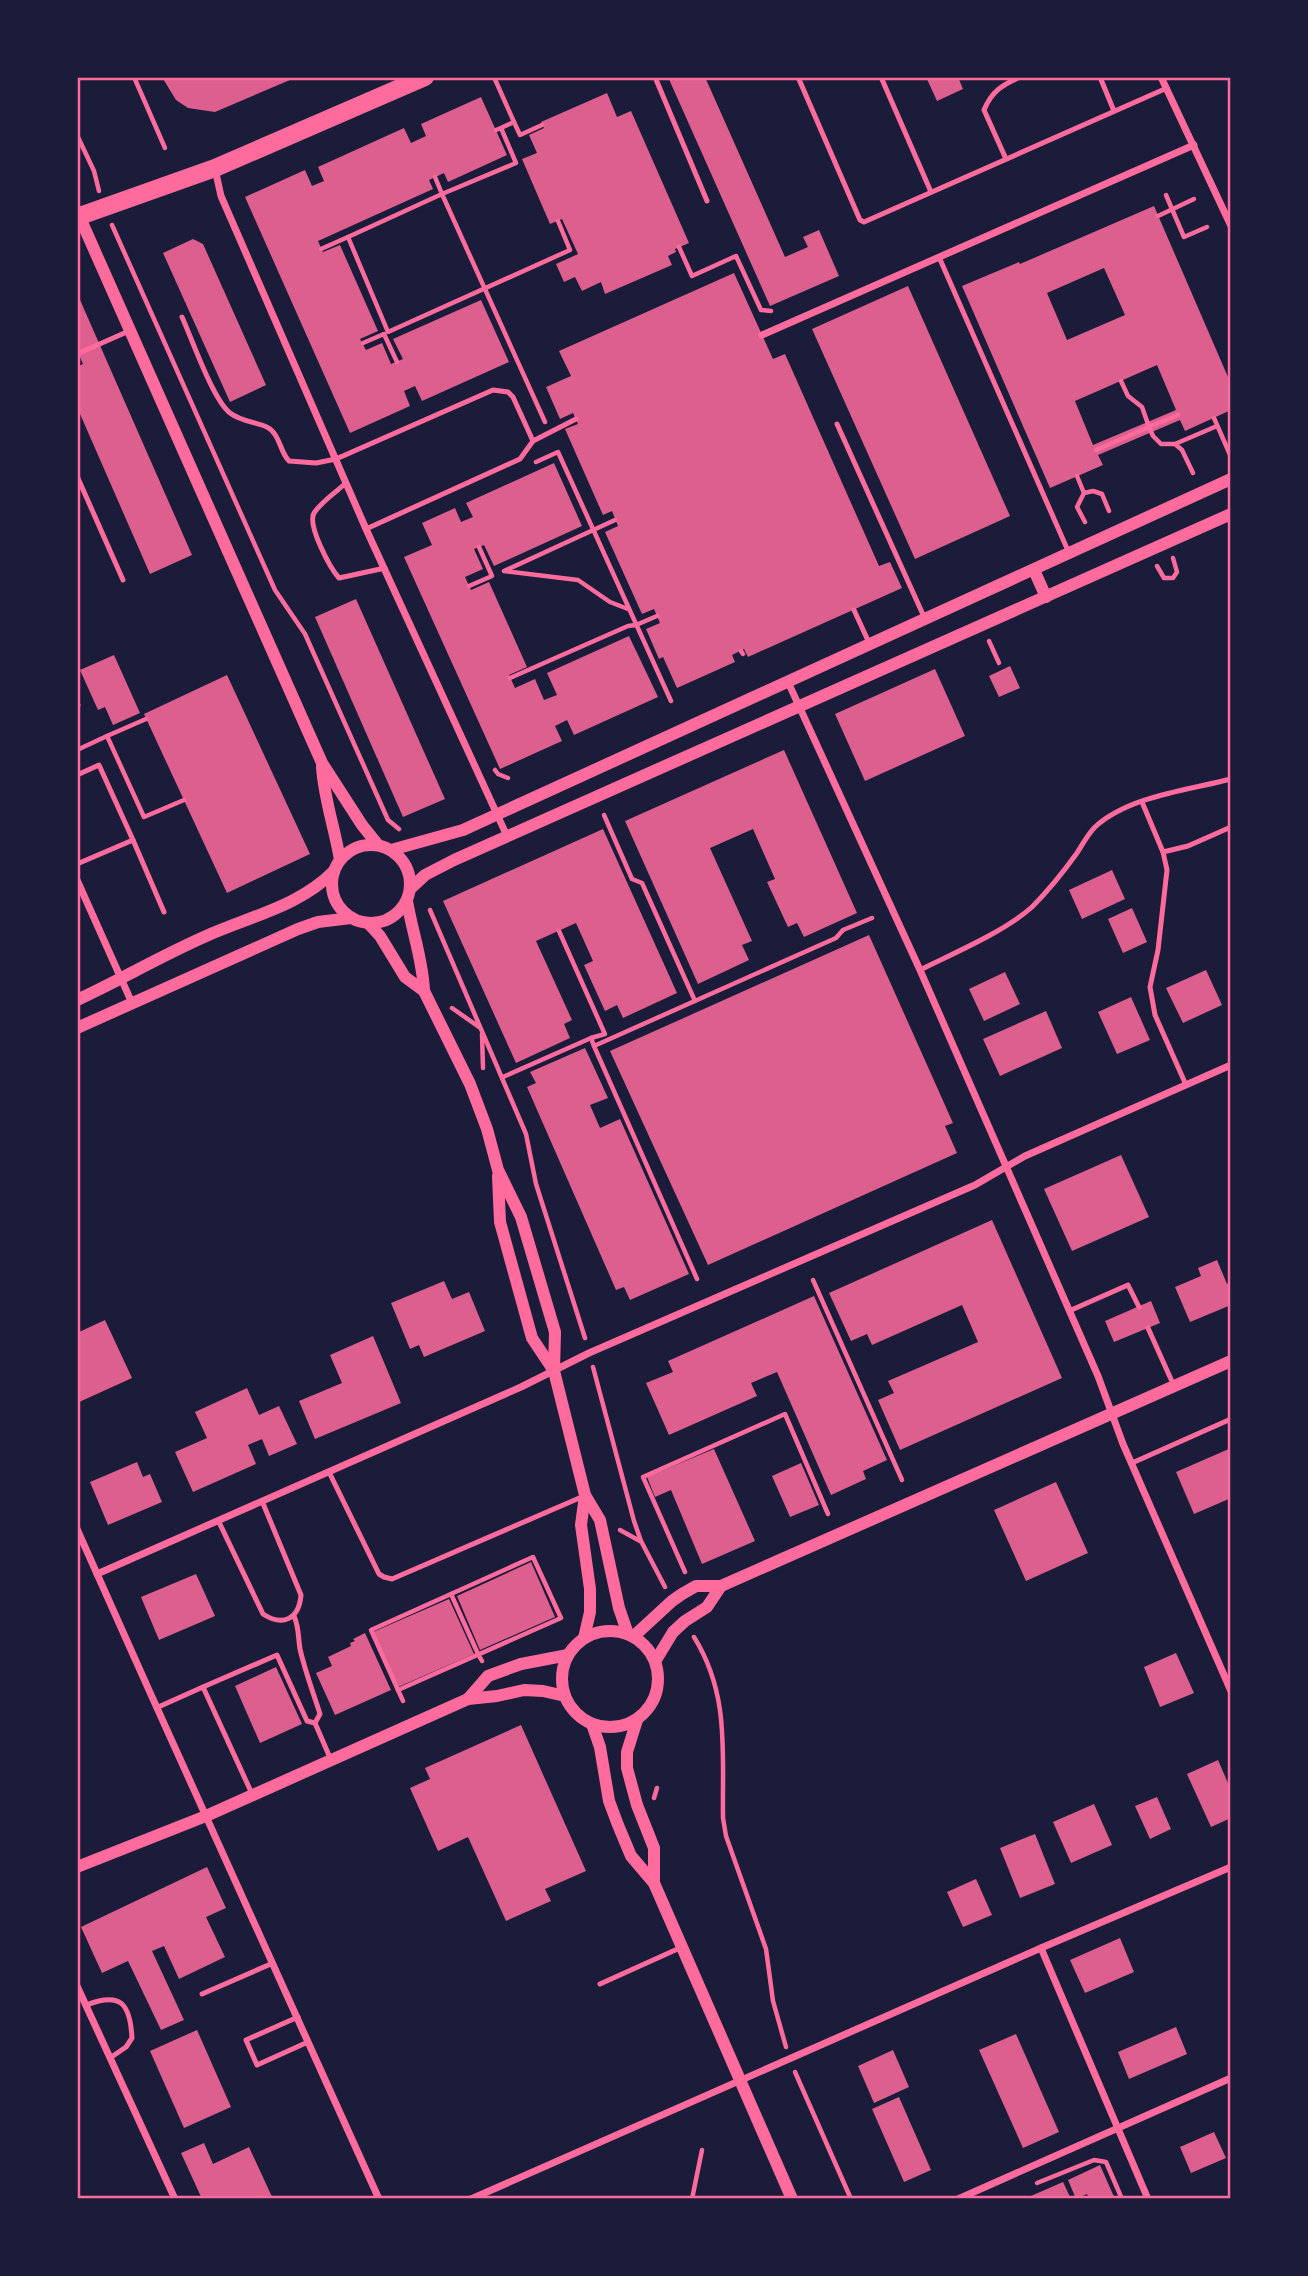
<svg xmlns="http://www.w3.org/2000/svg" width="1308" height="2276" font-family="Commissioner,sans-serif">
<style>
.building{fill:#dd5f8e;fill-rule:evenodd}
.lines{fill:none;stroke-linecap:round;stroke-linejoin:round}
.path{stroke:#ff6b9d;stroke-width:4.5}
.service{stroke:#ff6b9d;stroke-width:5}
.minor{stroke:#ff6b9d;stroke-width:7}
.tertiary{stroke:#ff6b9d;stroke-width:12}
.primary{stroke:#ff6b9d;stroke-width:18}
.neatline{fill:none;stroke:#ff6b9d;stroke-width:2.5}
</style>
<rect width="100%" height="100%" fill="#1b1b3a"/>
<g class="building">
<polygon points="162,77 297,77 215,112 188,108 176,100"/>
<polygon points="668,77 705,77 785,257 808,247 803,237 819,230 839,276 770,306"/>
<polygon points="926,77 958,77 963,89 937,101"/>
<polygon points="607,93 617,117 631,111 689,243 675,249 676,252 668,256 672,265 605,294 601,282 582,291 575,277 564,282 556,264 578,254 562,219 550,224 522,159 537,153 529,135 544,128 541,122"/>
<polygon points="481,97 507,155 448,182 444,173 429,180 433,189 318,241 323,252 340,245 378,331 360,339 366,350 382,343 391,364 403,359 393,339 481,300 509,362 422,401 415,386 404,391 410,406 350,433 245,197 305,170 312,186 324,181 318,167 404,128 411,143 426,136 421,124"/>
<path d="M 1154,206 L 1231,384 L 1231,410 L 1185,431 L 1180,420 L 1098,455 L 1103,465 L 1050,488 L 962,286 L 1019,262 L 1020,264 ZM 1104,268 L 1125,315 L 1067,340 L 1047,293 ZM 1157,365 L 1176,410 L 1093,445 L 1075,401 Z"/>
<polygon points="193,239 203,244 266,385 230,402 163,253"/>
<polygon points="734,273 773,359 785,354 879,566 890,562 902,588 748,657 744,649 732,655 735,662 677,688 663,657 659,659 646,629 660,623 654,609 642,614 605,532 618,526 612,511 603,515 565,429 578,424 573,413 560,419 546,387 571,376 559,351"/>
<polygon points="908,286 1010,516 915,559 812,329"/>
<polygon points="77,293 192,555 150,574 77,407 77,367 83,364 77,350"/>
<polygon points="554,463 582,526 494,566 484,545 474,549 483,569 465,577 471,590 489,582 527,667 509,675 515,688 535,679 544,700 557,695 547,673 629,636 658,697 574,735 567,720 555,726 562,741 500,769 404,557 432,545 422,523 455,508 461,522 473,517 466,503"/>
<polygon points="356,599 445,799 403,817 315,617"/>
<polygon points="114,655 140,713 113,725 105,707 98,710 80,670"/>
<polygon points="1010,666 1020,688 999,697 989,676"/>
<polygon points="935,669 965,736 865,781 835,714"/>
<polygon points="227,675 310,854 227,893 144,714"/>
<polygon points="784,750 857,913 804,937 797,923 788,927 767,882 775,879 753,829 710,848 752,941 742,945 749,960 698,984 625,821"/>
<polygon points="603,829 677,993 623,1018 617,1005 605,1011 584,965 593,961 576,923 536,941 572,1020 564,1024 570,1038 516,1063 443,901"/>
<polygon points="1112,870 1125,899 1082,919 1069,890"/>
<polygon points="1132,908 1147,942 1123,953 1108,919"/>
<polygon points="869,935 953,1123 945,1126 957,1153 708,1265 610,1051"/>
<polygon points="1206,970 1222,1005 1183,1023 1166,988"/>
<polygon points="1005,972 1020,1004 984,1021 969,989"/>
<polygon points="1131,997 1150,1040 1117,1054 1098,1012"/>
<polygon points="1046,1011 1062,1048 1000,1076 983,1039"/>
<polygon points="585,1048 608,1098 590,1105 600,1128 620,1119 689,1274 630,1300 624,1287 616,1290 527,1087 536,1083 530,1072"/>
<polygon points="1121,1155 1149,1217 1072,1251 1044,1189"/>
<polygon points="992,1220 1062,1378 900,1450 878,1400 894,1393 888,1381 978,1342 962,1305 872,1345 867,1334 851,1341 829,1293"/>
<polygon points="1217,1260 1227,1284 1231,1282 1231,1305 1190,1322 1175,1287 1201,1276 1198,1268"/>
<polygon points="444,1281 452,1299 469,1292 485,1331 424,1357 419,1345 410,1349 391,1303"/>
<polygon points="814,1296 887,1460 863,1471 866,1479 831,1495 777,1372 751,1383 757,1396 669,1435 646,1383 673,1372 668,1361"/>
<polygon points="1151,1301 1160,1323 1114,1342 1105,1321"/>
<polygon points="105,1320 132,1378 77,1403 77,1333"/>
<polygon points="373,1336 401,1403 315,1439 299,1401 342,1383 330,1355"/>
<polygon points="247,1388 259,1415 279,1406 297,1444 269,1456 262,1439 248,1445 256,1464 193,1492 175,1452 207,1438 195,1412"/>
<polygon points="1231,1448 1231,1498 1194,1514 1176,1472"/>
<polygon points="714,1449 755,1541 702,1564 671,1490 655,1497 647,1477"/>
<polygon points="137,1462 143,1477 150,1474 162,1502 108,1525 90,1482"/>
<polygon points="801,1463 819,1505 790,1517 772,1476"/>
<polygon points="1056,1482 1088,1553 1026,1581 994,1510"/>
<polygon points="531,1562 555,1617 480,1650 457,1596"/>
<polygon points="196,1574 215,1616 159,1640 141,1597"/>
<polygon points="449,1599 474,1654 398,1687 373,1632"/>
<polygon points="365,1633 391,1690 335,1715 316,1673 332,1666 328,1657 351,1646 350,1643 355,1641 353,1639"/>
<polygon points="1176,1653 1194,1693 1160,1707 1144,1667"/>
<polygon points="276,1667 302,1724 260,1743 235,1686"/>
<polygon points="521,1725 586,1871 545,1889 551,1901 506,1921 468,1837 438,1851 410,1788 430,1779 425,1768"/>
<polygon points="1218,1760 1231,1790 1231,1818 1211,1827 1187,1774"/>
<polygon points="1157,1797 1171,1829 1150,1839 1135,1806"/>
<polygon points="1094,1804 1112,1845 1071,1863 1053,1822"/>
<polygon points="1035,1834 1055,1884 1020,1898 1000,1848"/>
<polygon points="207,1867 226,1908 206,1917 225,1957 179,1979 164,1946 152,1951 184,2020 161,2030 128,1961 102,1973 81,1927"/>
<polygon points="976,1879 992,1915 963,1927 947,1892"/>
<polygon points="1120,1938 1134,1972 1085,1993 1070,1960"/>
<polygon points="1176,2027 1187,2054 1129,2079 1118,2052"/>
<polygon points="197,2030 231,2107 184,2128 150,2051"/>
<polygon points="1016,2034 1059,2132 1023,2148 979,2050"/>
<polygon points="893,2050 909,2087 874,2103 858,2066"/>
<polygon points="899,2097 931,2170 904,2182 872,2109"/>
<polygon points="1214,2132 1226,2158 1191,2173 1180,2147"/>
<polygon points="204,2143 213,2164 249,2147 273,2199 202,2199 181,2153"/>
<polygon points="1100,2165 1115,2199 1089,2199 1087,2194 1076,2199 1068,2180"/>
<polygon points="1063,2182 1071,2199 1024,2199"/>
</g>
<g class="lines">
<g class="path">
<polyline points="134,77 165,148"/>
<polyline points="494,77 514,122 501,128"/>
<polyline points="514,122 520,135 542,125"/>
<polyline points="77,135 94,171 99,191"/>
<polyline points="435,177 442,194 516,163 501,128 496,130"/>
<polyline points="1166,195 1184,237 1207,227"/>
<polyline points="1158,216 1194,199"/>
<polyline points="112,225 275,590 305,634 388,820 399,829"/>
<polyline points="679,247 692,276 736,256 761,310 771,311"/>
<polyline points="321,249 348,237"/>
<polyline points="384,334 397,362"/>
<polyline points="363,343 384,334"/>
<polyline points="1178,415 1149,427 1153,436 1161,444 1175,444 1182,450 1193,473"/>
<polyline points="1214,418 1231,457"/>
<polyline points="545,422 442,194 348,237 388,332 570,250 558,221"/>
<polyline points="1175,444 1217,426"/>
<polyline points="1096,450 1149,427 1142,407 1128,396 1121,381"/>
<polyline points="536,462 558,452 671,701"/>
<polyline points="1077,476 1084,493"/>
<polyline points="615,520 504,571 578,580 610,602 628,609"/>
<polyline points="1085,522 1077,507 1084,493 1093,491 1102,494 1109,511"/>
<polyline points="1157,566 1164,578 1173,578 1177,572 1173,558"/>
<polyline points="469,586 492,576 479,547"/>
<polyline points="989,641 999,663"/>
<polyline points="741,651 743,654"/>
<polyline points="510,678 628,626 636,625 657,616"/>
<polyline points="107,736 146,719"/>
<polyline points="77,750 107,736 144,817 184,800"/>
<polyline points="495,770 498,774 508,778"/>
<polyline points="604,815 632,879 642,883 695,1001"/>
<polyline points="430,910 526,1134 536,1184 585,1338"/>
<polyline points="559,931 604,1032"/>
<polyline points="452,1008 479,1027"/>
<polyline points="482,1034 483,1068"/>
<polyline points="591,1038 605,1034"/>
<polyline points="594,1046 697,1279"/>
<polyline points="503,1077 591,1038 594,1046 836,938 843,930 872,918"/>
<polyline points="813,1280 902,1480"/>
<polyline points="593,1367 634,1521 641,1541 665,1587"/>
<polyline points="620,1530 640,1541"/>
<polyline points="685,1572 643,1477 785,1414 828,1514"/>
<path d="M 694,1637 C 730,1695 722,1752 723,1818 L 726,1836 L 766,1949 L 773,2001 L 786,2047"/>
<polyline points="398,1690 371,1630 451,1594"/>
<polyline points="403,1701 398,1690 561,1618 533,1557 451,1594 478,1654 482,1661"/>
<polyline points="654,1798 657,1788"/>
<polyline points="795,2072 851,2199"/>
<polyline points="1037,2183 1094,2160 1106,2162 1122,2199"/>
<polyline points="692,2199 702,2150"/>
</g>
<g class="service">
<polyline points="655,77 707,201"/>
<polyline points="798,77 860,220 864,222 1167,88"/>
<polyline points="881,77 931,192"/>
<polyline points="1100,77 1114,111"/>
<path d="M 1006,159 L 984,110 C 992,91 1002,85 1020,77"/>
<polyline points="939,257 1069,553"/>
<path d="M 182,317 C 192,339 213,400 230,413 C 243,423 261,422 270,429 C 280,436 280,452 289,461 L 316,463 L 336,459 L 493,390 L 508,392 L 513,397 L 533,441 L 520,459 L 366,529"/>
<polyline points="77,354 129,331"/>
<polyline points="837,424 925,619"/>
<polyline points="533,441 576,419"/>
<polyline points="77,476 123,580"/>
<path d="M 346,483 C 336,492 321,502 314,513 C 307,525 330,568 339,578 L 385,568"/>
<polyline points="854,610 870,645"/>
<polyline points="77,705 78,705"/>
<polyline points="77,775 99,765 133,840"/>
<polyline points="1142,802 1163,852 1167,870 1158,950 1150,987 1155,1015 1186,1085"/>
<polyline points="1163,852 1188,846 1231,827"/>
<polyline points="77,864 133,840 164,912"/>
<path d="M 920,970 C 954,953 1004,932 1032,907 C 1048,891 1064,871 1077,853 C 1082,845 1088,834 1095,827 C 1129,796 1189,790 1231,779"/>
<polyline points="1069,1311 1128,1285 1139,1307"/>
<polyline points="1148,1328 1174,1386"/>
<polyline points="1132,1463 1231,1419"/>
<polyline points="329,1472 379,1574 384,1577 392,1579 584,1496"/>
<path d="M 218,1520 L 263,1614 C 283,1627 299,1619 301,1595 L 262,1501"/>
<path d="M 294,1616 C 299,1627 298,1637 300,1649 C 305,1671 313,1692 320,1714 L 315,1723 L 331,1760"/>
<polyline points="203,1687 277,1655 307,1721 315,1723"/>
<polyline points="156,1708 203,1687 253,1796"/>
<polyline points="600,1984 682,1947"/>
<polyline points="202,1994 273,1963"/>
<path d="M 86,2005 C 120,1992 130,2002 132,2038 L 126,2047 L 110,2058"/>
<polyline points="298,2017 246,2040 257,2065 308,2042"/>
</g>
<g class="minor">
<polyline points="1161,77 1231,226"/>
<polyline points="215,169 221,196 366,529 507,836"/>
<polyline points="762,335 1194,145"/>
<polyline points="788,682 920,970 1098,1376 1123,1444 1231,1691"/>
<polyline points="77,880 132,1003"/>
<path d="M 77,1529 C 176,1753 279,1975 379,2199"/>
<polyline points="97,1574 521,1387 589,1353 975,1185 1025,1156 1231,1065"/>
<polyline points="1041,1948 1148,2199"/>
<polyline points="77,1986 175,2199"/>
<polyline points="471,2199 1041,1948 1231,1867"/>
<polyline points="958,2199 1231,2078"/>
</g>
<g class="tertiary">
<polyline points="77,211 322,763 362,825 378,845"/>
<polyline points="1034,570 1046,597"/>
<path d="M 322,767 C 324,799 335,829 340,860"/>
<circle cx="371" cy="884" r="39"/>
<polyline points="391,850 463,830 1231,479"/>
<polyline points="411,888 425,875 454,860 1231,514"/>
<path d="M 407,901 C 412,931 423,961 424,991"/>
<polyline points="368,923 380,936 405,977 424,991 470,1084 487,1129 498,1170 521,1217 555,1332 554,1371 585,1495 600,1520 619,1608 628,1634"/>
<path d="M 77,1000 C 120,980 161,956 204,937 C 247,917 299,907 334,871"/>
<polyline points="77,1028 298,929 318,922 351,918"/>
<polyline points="498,1176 500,1222 532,1338 554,1371"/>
<circle cx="610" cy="1679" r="48"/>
<polyline points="634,1636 672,1601 682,1594 696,1586 721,1586 1231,1361"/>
<polyline points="584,1638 590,1612 590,1589 581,1525 585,1495"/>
<polyline points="656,1660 673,1632 685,1621 707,1607 721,1586"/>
<polyline points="468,1699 488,1676 521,1664 568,1655"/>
<polyline points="637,1720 627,1752 627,1768 637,1805 654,1848 654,1883"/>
<polyline points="592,1724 600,1747 609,1801 618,1825 631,1856 654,1883 792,2199"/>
<polyline points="77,1867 206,1816 468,1699 497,1696 524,1690 543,1691 565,1696"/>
</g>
<polyline class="primary" points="77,217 215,168 425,77"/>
</g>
<rect width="1308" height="2276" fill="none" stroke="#1b1b3a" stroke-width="158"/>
<rect x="79" y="79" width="1150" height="2118" class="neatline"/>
</svg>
